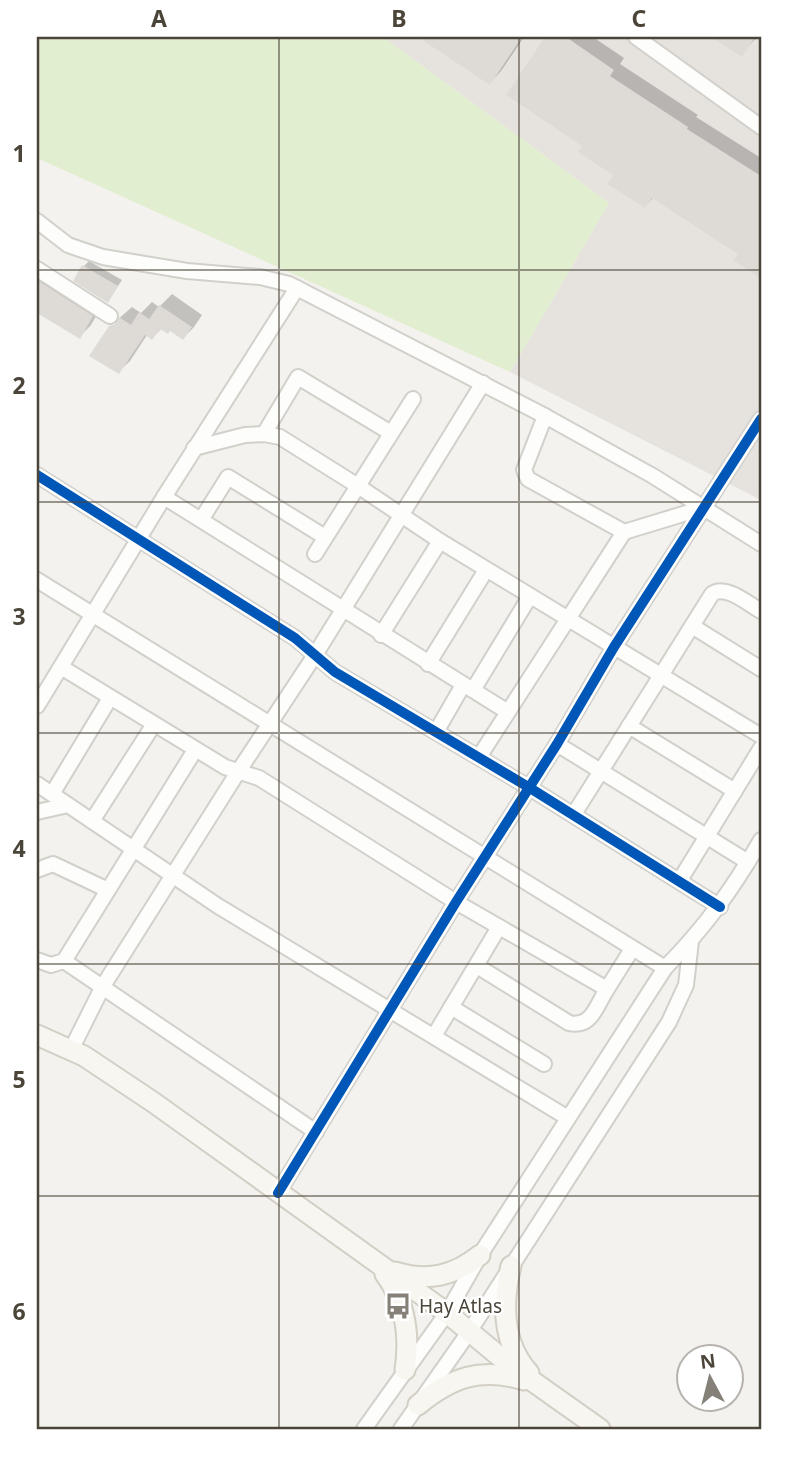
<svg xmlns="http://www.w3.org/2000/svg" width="798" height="1466" font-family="'Noto Sans',sans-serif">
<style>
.industrial{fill:#e6e2de}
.green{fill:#e1eecf}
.shadow{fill:#0003}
.building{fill:#dedbd6}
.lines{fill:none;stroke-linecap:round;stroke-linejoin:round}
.street-casing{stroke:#d2d0cb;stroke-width:18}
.secondary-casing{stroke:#d3cfc5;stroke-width:23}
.street{stroke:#fdfdfc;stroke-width:14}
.secondary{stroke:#f7f6f1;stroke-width:19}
.cycleway-casing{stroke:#fff;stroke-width:15}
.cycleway{stroke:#0057b8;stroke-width:10}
.grid{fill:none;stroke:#4b4439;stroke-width:2;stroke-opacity:0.55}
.labels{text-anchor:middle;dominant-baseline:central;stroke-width:5;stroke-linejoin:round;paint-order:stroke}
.poi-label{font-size:19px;fill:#4b4439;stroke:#fff;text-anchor:start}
.neatline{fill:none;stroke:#4b4439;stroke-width:2.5}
.grid-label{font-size:23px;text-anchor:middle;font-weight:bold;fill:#4b4439}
</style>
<rect width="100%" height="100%" fill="#f4f2ee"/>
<polygon class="industrial" points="383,37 761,37 761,500 510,372 609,203"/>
<polygon class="green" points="37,37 77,37 80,39 83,37 383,37 609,203 510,372 37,158"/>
<g class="shadow">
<polygon points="422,37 524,37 501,71 490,83"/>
<polygon points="547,37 593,37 624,58 620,64 698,115 696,117 761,158 761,188 758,193 761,196 761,277 736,260 740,253 654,197 645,206 616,175 584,145 508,95"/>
<polygon points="715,37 757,37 741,54"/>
<polygon points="89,261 122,280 108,301 84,266"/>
<polygon points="37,269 103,304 91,325 79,337 40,313 37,318"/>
<polygon points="172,294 202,315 194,327 183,338 170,329 162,328 152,338 147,335 130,361 118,372 111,327 123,321 115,322 132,307 141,313 152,302 159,307"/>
</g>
<g class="building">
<polygon points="418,37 522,37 490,85"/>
<polygon points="545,37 566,37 614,70 610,76 688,127 687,129 761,176 761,279 733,260 738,254 652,198 645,208 607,184 613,175 578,152 582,146 506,95"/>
<polygon points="711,37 755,37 742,57"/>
<polygon points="82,265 118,286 108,303 73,281"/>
<polygon points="37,280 93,316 80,339 37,313"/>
<polygon points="159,305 192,327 183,340 170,331 168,334 160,329 152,340 145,335 119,374 89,356 109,326 115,324 119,317 131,325 139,312 149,319"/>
</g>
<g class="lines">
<g class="street-casing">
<g id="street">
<polyline points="636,37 761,127"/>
<polyline points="37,221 68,245 103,257 187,271 260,277 289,284 545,416 653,476 761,544"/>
<polyline points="37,269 110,316"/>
<polyline points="545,416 524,470 528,479 624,532 703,508"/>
<polyline points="264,434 298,377 391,433"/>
<polyline points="194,448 245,435 264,434 280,437 358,486 440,541 761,736"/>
<polyline points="37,475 295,638 335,672 530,788 720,907"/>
<polyline points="164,497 508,712"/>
<polyline points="201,520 228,477 325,537"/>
<polyline points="315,554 413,399"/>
<polyline points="37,580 665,968"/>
<polyline points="692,626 761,669"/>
<polyline points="381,635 440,541"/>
<polyline points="428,664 486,570"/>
<polyline points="61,667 225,767 259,778 456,902 607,989 632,949"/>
<polyline points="473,690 530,596"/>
<polyline points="37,706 164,497 297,288"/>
<polyline points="629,726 735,791"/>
<polyline points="436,732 463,685"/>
<polyline points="557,744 748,862"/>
<polyline points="479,757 624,532"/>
<polyline points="37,784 218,906 568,1118"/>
<polyline points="52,794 110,698"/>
<polyline points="37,812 68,805"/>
<path d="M 574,814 L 712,594 C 726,584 748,604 761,611"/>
<polyline points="92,821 154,724"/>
<polyline points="37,870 53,864 108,890"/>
<polyline points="680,880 761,748"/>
<polyline points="37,960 51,965 64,961 195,750"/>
<polyline points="64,961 316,1132"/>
<path d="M 477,966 L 569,1023 C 592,1028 596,1006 607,989"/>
<polyline points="451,1007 544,1064"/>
<polyline points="434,1036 499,927"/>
<polyline points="71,1050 103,986 238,772 315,655 483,383"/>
<polyline points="278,1193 456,902 557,744 614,647 761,419"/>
<path d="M 364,1429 L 447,1313 L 480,1255 L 665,968 C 706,926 732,890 761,840"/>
<polyline points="401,1429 469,1332 669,1022 686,985 691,941"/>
</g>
</g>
<g class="secondary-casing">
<g id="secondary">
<polyline points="37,1035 84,1056 153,1102 447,1313 511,1366 600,1429"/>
<path d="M 511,1266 C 502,1303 502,1343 529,1373"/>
<path d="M 395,1272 C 428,1282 454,1276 480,1255"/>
<path d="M 385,1274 C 406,1303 410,1336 405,1370"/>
<path d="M 418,1405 C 452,1377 481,1367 524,1380"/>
</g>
</g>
<use href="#street" class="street"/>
<use href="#secondary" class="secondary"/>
<g class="cycleway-casing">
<g id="cycleway">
<polyline points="37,475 295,638 335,672 530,788 720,907"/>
<polyline points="278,1193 456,902 557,744 614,647 761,419"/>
</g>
</g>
<use href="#cycleway" class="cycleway"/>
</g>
<path class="grid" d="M 279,37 L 279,1429M 519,37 L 519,1429M 37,270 L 761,270M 37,502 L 761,502M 37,733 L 761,733M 37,964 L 761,964M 37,1196 L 761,1196"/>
<defs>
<g id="bus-bare" transform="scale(2.1)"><path d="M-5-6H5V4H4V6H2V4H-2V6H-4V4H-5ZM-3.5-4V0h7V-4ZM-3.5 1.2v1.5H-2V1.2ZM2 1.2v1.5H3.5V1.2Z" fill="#868178" stroke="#fff" stroke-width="2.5" paint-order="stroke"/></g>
</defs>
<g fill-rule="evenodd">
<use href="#bus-bare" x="398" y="1306"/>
</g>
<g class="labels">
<g class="poi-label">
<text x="419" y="1306">Hay Atlas</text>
</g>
</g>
<rect width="798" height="1466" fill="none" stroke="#ffffff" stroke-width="77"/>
<g transform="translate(710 1378) rotate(353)"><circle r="33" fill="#ffffff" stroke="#b7b4b0" stroke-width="2"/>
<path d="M0-5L12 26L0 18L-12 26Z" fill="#868178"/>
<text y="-10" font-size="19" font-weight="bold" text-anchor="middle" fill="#4b4439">N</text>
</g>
<rect x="38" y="38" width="722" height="1390" class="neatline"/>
<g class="grid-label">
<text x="159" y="27">A</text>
<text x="399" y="27">B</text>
<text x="639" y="27">C</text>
<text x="19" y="162">1</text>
<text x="19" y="394">2</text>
<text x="19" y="625">3</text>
<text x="19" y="857">4</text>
<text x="19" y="1088">5</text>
<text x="19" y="1320">6</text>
</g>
</svg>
